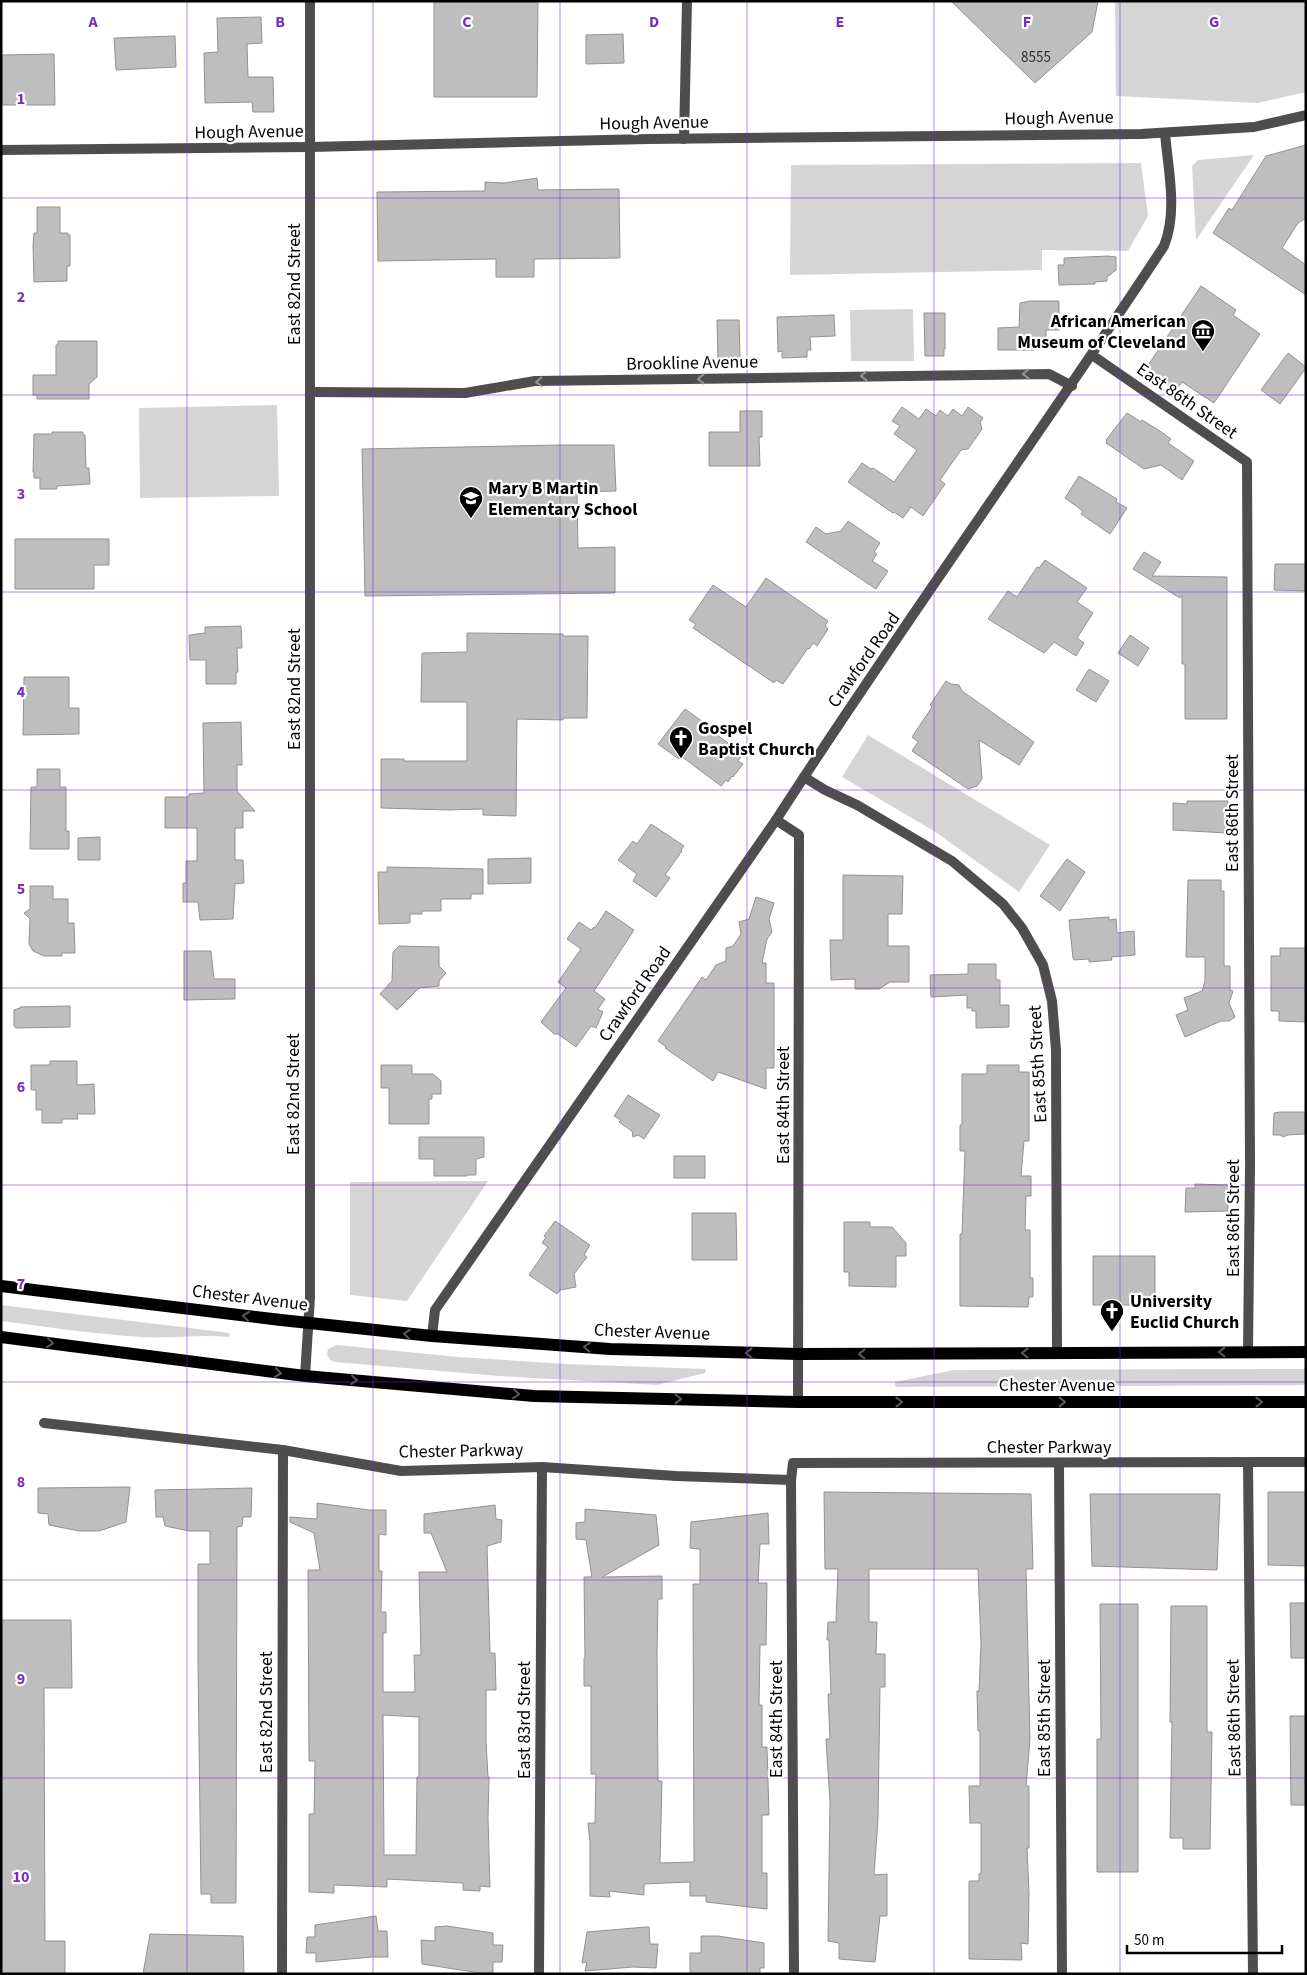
<svg xmlns="http://www.w3.org/2000/svg" width="1307" height="1975" font-family="'Source Sans 3',sans-serif">
<style>
.green{fill:#d5d5d5}
.building{fill:#bebebe;stroke:#929292;fill-rule:evenodd}
.lines{fill:none;stroke-linecap:round;stroke-linejoin:round}
.minor{stroke:#4e4e4e;stroke-width:10}
.tertiary{stroke:#4e4e4e;stroke-width:10}
.primary{stroke:#000;stroke-width:12}
.oneway{stroke:#959595}
.oneway2{stroke:#595959}
.grid{fill:none;stroke:#7b2cbf;stroke-width:1;stroke-opacity:0.55}
.labels{text-anchor:middle;dominant-baseline:central;stroke-width:4.5;stroke-linejoin:round;paint-order:stroke}
.number-label{font-size:15px;fill:#303030}
.street-label{font-size:18px;fill:#000;stroke:#fff}
.poi-label{font-size:18px;font-weight:bold;fill:#000;stroke:#fff;text-anchor:start}
.grid-label{font-size:16px;text-anchor:middle;font-weight:bold;fill:#7b2cbf;stroke:#fff;stroke-width:4.5;stroke-linejoin:round;paint-order:stroke}
</style>
<rect width="100%" height="100%" fill="#fff"/>
<g class="green">
<polygon points="1115,1 1306,1 1306,92 1258,103 1116,96"/>
<polygon points="1254,155 1196,240 1192,166 1198,160"/>
<polygon points="1141,163 1148,216 1128,251 1042,250 1042,270 790,275 791,165"/>
<polygon points="913,309 914,361 851,361 850,310"/>
<polygon points="277,405 279,496 140,498 139,408"/>
<polygon points="868,735 1050,845 1019,892 934,831 842,777"/>
<polygon points="488,1181 407,1301 350,1295 350,1182"/>
<path d="M 1,1305 L 230,1333 L 229,1337 C 200,1334 171,1339 141,1337 C 95,1334 48,1327 1,1321 Z"/>
<polygon points="337,1345 458,1357 566,1364 706,1369 705,1373 657,1385 499,1376 335,1362 330,1360 327,1355 328,1349"/>
<polygon points="1306,1369 1306,1385 895,1387 895,1382 954,1370"/>
</g>
<g class="building">
<polygon points="434,1 538,1 537,97 434,97"/>
<polygon points="951,1 1098,1 1092,32 1035,83"/>
<polygon points="261,17 262,43 247,44 248,77 273,77 274,112 253,112 252,102 205,103 204,53 218,52 217,18"/>
<polygon points="623,34 624,63 586,64 586,35"/>
<polygon points="175,36 176,67 116,70 114,38"/>
<polygon points="54,54 55,105 1,105 1,55"/>
<polygon points="1306,145 1306,218 1298,223 1282,248 1306,265 1306,295 1213,233 1229,208 1232,210 1266,156"/>
<polygon points="537,178 538,190 619,189 620,258 534,259 534,277 496,277 496,259 378,261 377,192 485,191 485,182 504,183"/>
<polygon points="37,207 60,207 60,233 68,233 68,235 70,235 70,266 67,266 67,281 34,282 33,245 34,233 37,233"/>
<polygon points="1108,256 1116,257 1116,270 1107,277 1107,281 1095,282 1095,284 1059,285 1058,265 1064,265 1064,258"/>
<polygon points="1201,286 1236,310 1233,315 1260,334 1214,403 1182,382 1176,390 1145,370"/>
<polygon points="1030,301 1059,301 1059,330 1046,330 1046,342 1034,342 1034,350 998,350 998,328 1019,327 1020,303"/>
<polygon points="924,313 945,313 945,349 944,349 944,356 925,356"/>
<polygon points="834,315 835,336 810,337 811,350 807,350 807,357 782,358 782,351 778,352 777,317"/>
<polygon points="717,320 739,320 740,358 718,359"/>
<polygon points="58,341 97,341 97,377 89,384 89,399 37,399 37,395 33,395 33,375 56,375 56,345 58,345"/>
<polygon points="1288,353 1306,367 1306,368 1280,404 1261,390"/>
<polygon points="902,407 919,419 926,409 936,416 940,410 948,416 953,409 962,416 968,407 983,418 980,422 982,429 968,449 961,450 940,480 945,484 923,516 911,507 903,518 894,512 893,513 848,482 862,463 871,469 873,468 894,482 917,450 894,434 900,426 892,421"/>
<polygon points="740,411 762,411 762,437 759,437 760,466 709,466 709,432 740,432"/>
<polygon points="1127,413 1141,422 1142,420 1160,431 1171,439 1168,443 1194,461 1182,480 1161,465 1144,469 1106,443 1107,441 1106,440"/>
<polygon points="52,432 83,432 83,435 85,435 86,468 89,468 90,484 57,486 57,489 40,489 40,478 34,478 34,472 33,472 34,434 52,434"/>
<polygon points="562,445 614,445 616,491 577,492 578,548 615,547 615,593 365,596 362,449"/>
<polygon points="1079,476 1117,499 1116,502 1127,508 1110,534 1081,514 1083,511 1065,498"/>
<polygon points="848,521 880,543 874,552 877,554 872,561 888,571 876,589 806,542 816,527 826,534 841,531"/>
<polygon points="15,539 109,539 109,565 94,565 94,589 15,589"/>
<polygon points="1144,552 1161,562 1152,576 1227,577 1227,719 1185,719 1185,664 1182,664 1182,595 1180,598 1133,569"/>
<polygon points="1045,560 1087,588 1077,602 1093,613 1077,638 1084,643 1076,656 1054,642 1044,653 988,619 1008,591 1017,597 1037,567 1039,568"/>
<polygon points="1275,564 1306,564 1306,591 1274,590"/>
<polygon points="766,578 828,621 825,626 828,629 817,646 813,643 809,649 808,648 783,684 776,680 774,683 693,628 696,624 689,620 713,585 746,607"/>
<polygon points="241,626 242,648 237,648 238,672 236,672 236,684 206,684 206,660 190,660 189,635 205,633 205,627"/>
<polygon points="467,633 563,634 563,636 588,636 587,718 563,718 563,720 517,719 516,816 483,815 483,809 449,810 381,808 381,759 404,759 404,761 467,761 467,702 421,702 422,653 467,652"/>
<polygon points="1130,635 1149,648 1138,666 1118,653"/>
<polygon points="1089,669 1109,681 1096,702 1076,690"/>
<polygon points="24,677 69,677 69,708 79,708 79,734 23,735"/>
<polygon points="946,681 951,684 959,685 962,691 1034,742 1019,765 979,740 982,779 977,786 968,789 912,751 918,742 912,737 932,707 930,705"/>
<polygon points="685,709 703,722 702,724 743,754 738,761 743,764 733,777 732,776 728,782 726,780 721,786 681,756 679,759 658,744"/>
<polygon points="241,722 242,765 237,765 237,791 255,811 243,811 243,828 235,828 235,860 243,860 244,883 235,884 233,919 200,920 198,902 183,902 183,883 186,883 186,861 197,861 197,828 165,828 165,797 189,797 189,794 204,793 203,723"/>
<polygon points="37,769 60,769 60,787 66,787 66,831 69,831 69,849 30,849 31,787 37,787"/>
<polygon points="1187,801 1228,801 1227,833 1173,830 1173,803 1187,804"/>
<polygon points="651,824 684,846 681,850 682,851 665,875 670,878 656,897 633,881 637,874 618,860 633,841 637,844"/>
<polygon points="100,837 100,860 78,860 78,838"/>
<polygon points="531,858 531,883 488,884 488,859"/>
<polygon points="1067,859 1085,872 1060,911 1040,896"/>
<polygon points="387,867 483,869 483,894 471,894 471,899 441,899 441,911 422,911 422,914 410,914 410,923 379,924 378,872 387,872"/>
<polygon points="843,875 903,876 902,914 888,914 888,946 909,946 909,982 890,982 879,989 855,989 855,979 831,980 830,940 843,940"/>
<polygon points="1188,880 1221,880 1221,891 1224,891 1224,966 1230,966 1230,990 1233,991 1229,1003 1235,1017 1229,1021 1221,1021 1185,1037 1176,1015 1188,1010 1184,998 1202,991 1205,981 1205,957 1186,957"/>
<polygon points="30,886 53,886 53,899 68,899 68,923 74,923 75,953 62,953 62,956 44,956 33,951 29,944 30,919 24,913 30,909"/>
<polygon points="756,897 774,903 769,919 772,932 767,939 762,963 766,963 766,983 774,983 774,1068 766,1068 766,1089 718,1072 713,1081 665,1048 666,1047 658,1041 702,977 706,980 716,965 726,961 726,948 733,946 741,934 739,922 749,919"/>
<polygon points="606,911 634,930 594,991 605,999 598,1009 603,1012 596,1028 591,1026 576,1047 558,1034 554,1034 541,1022 566,988 558,982 581,949 567,939 579,922 591,930 594,927 595,928"/>
<polygon points="1109,917 1109,920 1116,919 1117,933 1134,931 1135,955 1111,957 1112,960 1089,962 1089,959 1074,960 1073,958 1069,920"/>
<polygon points="399,946 439,947 439,966 446,973 439,981 439,986 419,988 397,1010 380,994 392,981 393,952"/>
<polygon points="1280,948 1306,948 1306,1022 1279,1021 1279,1011 1271,1011 1271,956 1280,956"/>
<polygon points="184,951 211,951 214,979 235,979 235,999 184,1000"/>
<polygon points="968,964 996,964 996,980 1000,980 1000,1005 1009,1005 1009,1027 976,1028 976,1011 972,1011 972,1008 967,1008 967,995 931,997 930,975 968,974"/>
<polygon points="70,1006 70,1027 16,1028 14,1026 14,1010 20,1008 20,1007"/>
<polygon points="50,1061 77,1061 77,1085 94,1084 95,1114 77,1114 78,1119 62,1119 62,1123 42,1123 42,1110 36,1110 36,1090 31,1090 31,1065 50,1065"/>
<polygon points="381,1065 412,1065 412,1074 433,1074 441,1081 441,1094 432,1094 432,1099 429,1099 429,1124 389,1124 389,1088 381,1088"/>
<polygon points="987,1065 1019,1065 1019,1072 1029,1072 1029,1141 1024,1141 1021,1176 1031,1176 1031,1196 1026,1196 1025,1230 1030,1230 1030,1278 1033,1278 1033,1297 1029,1297 1028,1307 960,1306 960,1234 962,1234 965,1151 960,1151 960,1125 962,1125 962,1074 987,1074"/>
<polygon points="628,1095 660,1115 644,1139 638,1135 633,1137 632,1131 619,1122 621,1120 614,1116"/>
<polygon points="1280,1112 1306,1112 1306,1134 1287,1135 1284,1137 1280,1135 1273,1135 1274,1113"/>
<polygon points="419,1137 484,1137 484,1157 476,1159 476,1175 467,1175 467,1176 434,1176 434,1159 419,1159"/>
<rect x="674" y="1156" width="31" height="22"/>
<polygon points="1195,1184 1228,1185 1228,1211 1185,1212 1186,1188 1195,1188"/>
<polygon points="692,1213 736,1213 737,1260 692,1260"/>
<polygon points="555,1221 590,1245 584,1255 587,1257 574,1274 576,1287 560,1290 557,1294 529,1275 548,1247 542,1243 546,1237 544,1236"/>
<polygon points="844,1222 870,1222 870,1227 892,1227 906,1243 906,1256 896,1256 896,1287 849,1286 849,1272 844,1272"/>
<rect x="1093" y="1256" width="62" height="49"/>
<polygon points="130,1487 126,1522 99,1531 79,1531 49,1525 48,1514 38,1513 38,1488"/>
<polygon points="252,1488 251,1517 243,1517 242,1526 237,1527 236,1903 211,1903 211,1894 201,1894 198,1663 198,1564 210,1564 210,1531 189,1531 165,1526 163,1517 156,1517 155,1490"/>
<polygon points="824,1492 1031,1494 1033,1569 1026,1569 1030,1739 1026,1786 1029,1786 1029,1848 1027,1848 1029,1894 1028,1944 1021,1943 1022,1960 969,1959 969,1881 979,1881 979,1874 981,1874 981,1823 970,1823 969,1786 980,1786 980,1731 978,1731 977,1691 979,1691 981,1644 978,1569 869,1569 869,1622 877,1622 876,1654 885,1654 885,1687 880,1687 878,1819 874,1875 887,1874 887,1916 880,1916 875,1962 839,1959 839,1943 828,1941 830,1802 826,1739 830,1739 828,1694 831,1694 829,1640 827,1640 828,1622 836,1622 838,1569 825,1569"/>
<polygon points="1268,1492 1306,1492 1306,1566 1268,1565"/>
<polygon points="1090,1494 1220,1494 1217,1570 1092,1566"/>
<path d="M 317,1503 L 369,1510 L 386,1510 L 386,1535 L 379,1534 L 379,1571 L 382,1571 L 381,1612 L 386,1612 L 386,1633 L 383,1633 L 383,1692 L 415,1692 L 414,1655 L 421,1655 L 419,1572 L 447,1572 L 431,1533 L 424,1533 L 424,1514 L 495,1505 L 496,1519 L 502,1520 L 501,1542 L 487,1546 L 490,1653 L 495,1653 L 496,1690 L 486,1690 L 486,1741 L 488,1777 L 489,1777 L 488,1818 L 490,1887 L 480,1886 L 480,1891 L 463,1890 L 463,1883 L 387,1879 L 387,1887 L 334,1885 L 334,1893 L 309,1892 L 309,1814 L 314,1814 L 315,1761 L 309,1761 L 308,1570 L 320,1570 L 314,1533 L 290,1522 L 290,1517 L 317,1519 ZM 383,1715 L 419,1717 L 419,1777 L 417,1777 L 416,1855 L 384,1855 Z"/>
<polygon points="585,1509 656,1515 659,1545 602,1577 662,1576 662,1599 658,1599 657,1653 658,1781 662,1781 660,1863 694,1862 693,1584 700,1584 700,1549 690,1548 691,1522 768,1513 769,1544 760,1544 758,1583 767,1583 766,1645 760,1645 759,1705 762,1705 762,1747 767,1747 769,1815 762,1815 762,1873 767,1873 767,1909 706,1902 706,1896 690,1896 690,1882 644,1884 644,1895 609,1891 610,1897 590,1896 590,1842 588,1823 595,1823 596,1774 591,1774 591,1686 584,1686 584,1658 585,1658 584,1577 592,1577 586,1540 576,1539 576,1523 585,1522"/>
<polygon points="1290,1603 1306,1603 1306,1658 1291,1658"/>
<polygon points="1100,1604 1138,1604 1138,1872 1097,1872 1097,1739 1101,1739"/>
<polygon points="1171,1606 1207,1606 1207,1732 1212,1732 1210,1849 1183,1849 1183,1838 1170,1838 1172,1722 1170,1722"/>
<polygon points="1,1620 71,1620 72,1688 44,1688 45,1941 65,1941 65,1974 1,1974"/>
<polygon points="1290,1716 1306,1716 1306,1805 1291,1805"/>
<polygon points="376,1916 378,1931 387,1931 388,1957 372,1957 316,1962 316,1953 306,1953 307,1937 315,1937 315,1925"/>
<polygon points="447,1926 493,1933 493,1945 503,1945 502,1962 493,1962 493,1973 480,1973 422,1964 421,1940 435,1941 435,1927"/>
<polygon points="646,1927 649,1927 650,1944 658,1944 656,1968 633,1967 585,1971 587,1962 582,1963 587,1932"/>
<polygon points="150,1934 243,1936 244,1974 143,1974"/>
<polygon points="701,1936 718,1936 764,1943 764,1968 760,1968 760,1974 690,1974 690,1953 701,1953"/>
</g>
<g class="lines">
<g class="minor">
<polyline points="684,139 687,1"/>
<polyline points="1092,355 1247,462 1250,1166 1248,1352"/>
<polyline points="310,392 465,393 535,381 1049,374 1072,386"/>
<polyline points="804,777 825,790 857,805 952,861 1003,904 1022,928 1043,965 1052,1001 1056,1050 1057,1353"/>
<polyline points="776,820 799,835 798,1402"/>
<path d="M 432,1336 L 435,1310 L 776,820 C 901,626 1037,439 1164,246 C 1178,211 1168,170 1165,133"/>
<polyline points="305,1376 310,1297 310,1"/>
<polyline points="44,1423 283,1450 401,1471 542,1467 676,1476 791,1480"/>
<polyline points="1248,1462 1253,1974"/>
<polyline points="1059,1463 1062,1974"/>
<polyline points="282,1974 283,1450"/>
<polyline points="539,1974 542,1467"/>
<polyline points="794,1974 791,1480 793,1463 1306,1462"/>
</g>
<polyline class="tertiary" points="1,150 310,147 649,139 1141,134 1254,127 1306,115"/>
<g class="primary">
<polyline points="1,1286 281,1320 432,1336 610,1349 798,1354 1306,1352"/>
<polyline points="1,1337 305,1376 534,1396 798,1402 1306,1402"/>
</g>
</g>
<defs><path id="oneway-chevron" d="M-2-3.5L2.5 0L-2 3.5" fill="none" stroke-width="1.6" stroke-linecap="round" stroke-linejoin="round" transform="scale(1.25)"/></defs>
<g class="oneway">
<use href="#oneway-chevron" transform="translate(1026 374) rotate(179)"/>
<use href="#oneway-chevron" transform="translate(864 376) rotate(179)"/>
<use href="#oneway-chevron" transform="translate(701 379) rotate(179)"/>
<use href="#oneway-chevron" transform="translate(539 382) rotate(177)"/>
</g>
<g class="oneway2">
<use href="#oneway-chevron" transform="translate(246 1316) rotate(-173)"/>
<use href="#oneway-chevron" transform="translate(407 1334) rotate(-174)"/>
<use href="#oneway-chevron" transform="translate(50 1343) rotate(7)"/>
<use href="#oneway-chevron" transform="translate(587 1347) rotate(-176)"/>
<use href="#oneway-chevron" transform="translate(1222 1352) rotate(180)"/>
<use href="#oneway-chevron" transform="translate(749 1353) rotate(-179)"/>
<use href="#oneway-chevron" transform="translate(1025 1353) rotate(180)"/>
<use href="#oneway-chevron" transform="translate(862 1354) rotate(180)"/>
<use href="#oneway-chevron" transform="translate(278 1373) rotate(8)"/>
<use href="#oneway-chevron" transform="translate(354 1380) rotate(5)"/>
<use href="#oneway-chevron" transform="translate(516 1394) rotate(5)"/>
<use href="#oneway-chevron" transform="translate(678 1399) rotate(1)"/>
<use href="#oneway-chevron" transform="translate(899 1402)"/>
<use href="#oneway-chevron" transform="translate(1062 1402)"/>
<use href="#oneway-chevron" transform="translate(1259 1402)"/>
</g>
<path class="grid" d="M 187,1 L 187,1974M 373,1 L 373,1974M 560,1 L 560,1974M 747,1 L 747,1974M 934,1 L 934,1974M 1120,1 L 1120,1974M 1,198 L 1306,198M 1,395 L 1306,395M 1,592 L 1306,592M 1,790 L 1306,790M 1,988 L 1306,988M 1,1185 L 1306,1185M 1,1382 L 1306,1382M 1,1580 L 1306,1580M 1,1778 L 1306,1778"/>
<defs>
<g id="museum-pin" transform="scale(1.25)"><path d="M0 17L-7.5 6A9.5 9.5 0 1 1 7.5 6Z" fill="#000" stroke="#fff"/><path d="M0-6L6-3V-2H-6V-3ZM-5-1h2V3h-2ZM-1-1h2V3h-2ZM3-1h2V3H3ZM-6 4H6V6H-6Z" fill="#fff"/></g>
<g id="school-pin" transform="scale(1.25)"><path d="M0 17L-7.5 6A9.5 9.5 0 1 1 7.5 6Z" fill="#000" stroke="#fff"/><path d="M0-5L7-2L0 1L-7-2ZM-4 1L0 2.5L4 1V4Q0 6-4 4Z" fill="#fff"/></g>
<g id="church-pin" transform="scale(1.25)"><path d="M0 17L-7.5 6A9.5 9.5 0 1 1 7.5 6Z" fill="#000" stroke="#fff"/><path d="M-1.2-6h2.4v3.5h3.3v2.4h-3.3V6h-2.4V-.1h-3.3v-2.4h3.3Z" fill="#fff"/></g>
</defs>
<g fill-rule="evenodd">
<use href="#museum-pin" x="1203" y="331"/>
<use href="#school-pin" x="471" y="498"/>
<use href="#church-pin" x="681" y="738"/>
<use href="#church-pin" x="1112" y="1311"/>
</g>
<g class="labels">
<g class="number-label">
<text x="1036" y="57">8555</text>
</g>
<g class="street-label">
<text transform="translate(1059 118) rotate(-1)">Hough Avenue</text>
<text transform="translate(654 123) rotate(-1)">Hough Avenue</text>
<text transform="translate(249 132) rotate(-1)">Hough Avenue</text>
<text transform="translate(294 284) rotate(-90)">East 82nd Street</text>
<text transform="translate(692 363) rotate(-1)">Brookline Avenue</text>
<text transform="translate(1187 401) rotate(35)">East 86th Street</text>
<text transform="translate(864 660) rotate(-55)">Crawford Road</text>
<text transform="translate(294 689) rotate(-90)">East 82nd Street</text>
<text transform="translate(1232 813) rotate(-90)">East 86th Street</text>
<text transform="translate(635 994) rotate(-55)">Crawford Road</text>
<text transform="translate(1038 1064) rotate(-93)">East 85th Street</text>
<text transform="translate(293 1094) rotate(-90)">East 82nd Street</text>
<text transform="translate(783 1105) rotate(-90)">East 84th Street</text>
<text transform="translate(1233 1218) rotate(-90)">East 86th Street</text>
<text transform="translate(250 1298) rotate(7)">Chester Avenue</text>
<text transform="translate(652 1332) rotate(2)">Chester Avenue</text>
<text x="1057" y="1385">Chester Avenue</text>
<text x="1049" y="1447">Chester Parkway</text>
<text transform="translate(461 1451) rotate(-1)">Chester Parkway</text>
<text transform="translate(266 1712) rotate(-90)">East 82nd Street</text>
<text transform="translate(1044 1718) rotate(-90)">East 85th Street</text>
<text transform="translate(1234 1718) rotate(-91)">East 86th Street</text>
<text transform="translate(776 1719) rotate(-90)">East 84th Street</text>
<text transform="translate(524 1720) rotate(-90)">East 83rd Street</text>
</g>
<g class="poi-label">
<text x="1186" y="321" text-anchor="end">African American<tspan x="1186" dy="21">Museum of Cleveland</tspan></text>
<text x="488" y="488">Mary B Martin<tspan x="488" dy="21">Elementary School</tspan></text>
<text x="698" y="728">Gospel<tspan x="698" dy="21">Baptist Church</tspan></text>
<text x="1130" y="1301">University<tspan x="1130" dy="21">Euclid Church</tspan></text>
</g>
</g>
<g class="grid-label">
<text x="93" y="27">A</text>
<text x="280" y="27">B</text>
<text x="467" y="27">C</text>
<text x="654" y="27">D</text>
<text x="840" y="27">E</text>
<text x="1027" y="27">F</text>
<text x="1214" y="27">G</text>
<text x="21" y="104">1</text>
<text x="21" y="302">2</text>
<text x="21" y="499">3</text>
<text x="21" y="697">4</text>
<text x="21" y="894">5</text>
<text x="21" y="1092">6</text>
<text x="21" y="1289">7</text>
<text x="21" y="1487">8</text>
<text x="21" y="1684">9</text>
<text x="21" y="1882">10</text>
</g>
<rect width="1307" height="1975" fill="none" stroke="#000000" stroke-width="5"/>
<path d="M1127 1945v8h155v-8" fill="none" stroke="#000000" stroke-width="2.5"/>
<text x="1134" y="1945" font-size="15" fill="#000000" stroke="#ffffff" stroke-width="4" paint-order="stroke">50 m</text>
</svg>
